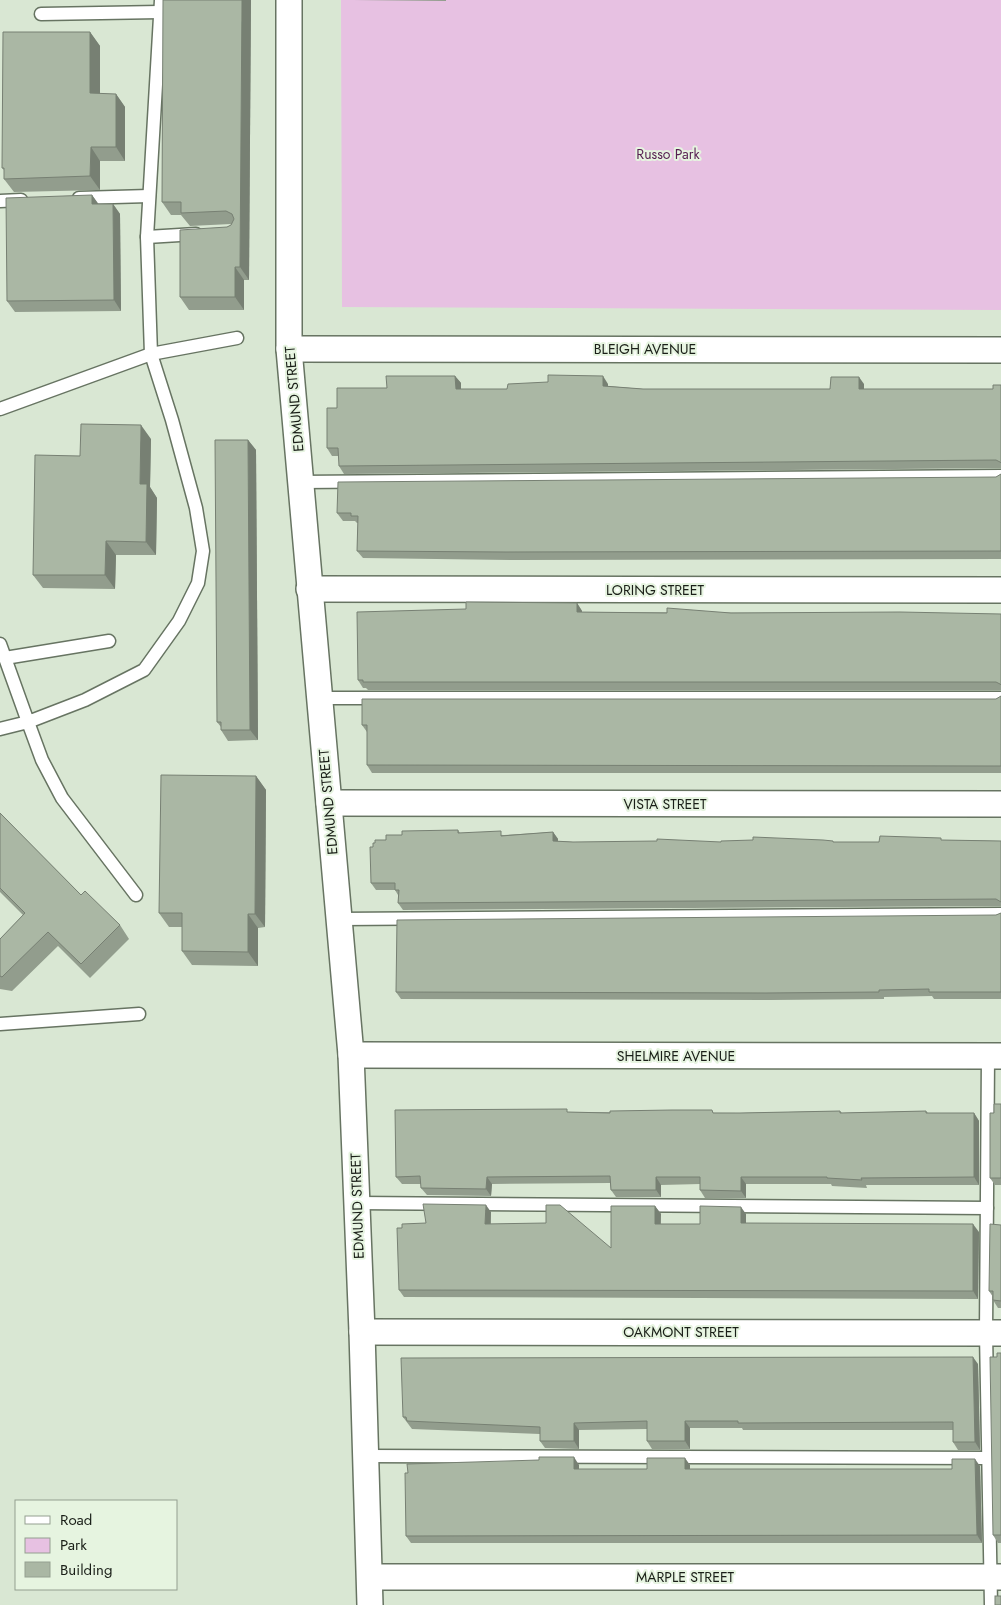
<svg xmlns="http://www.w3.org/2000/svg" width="1001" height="1605" font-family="Jost,sans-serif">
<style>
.green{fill:#e7c1e2}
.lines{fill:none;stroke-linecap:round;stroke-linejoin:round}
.lane-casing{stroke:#677462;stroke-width:15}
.street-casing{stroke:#677462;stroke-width:28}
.lane{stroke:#fff;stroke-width:12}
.street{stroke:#fff;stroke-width:25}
.wall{fill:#929d8d}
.shaded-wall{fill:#778073}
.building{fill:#aab7a4;stroke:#778073}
.labels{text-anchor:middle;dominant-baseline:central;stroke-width:4;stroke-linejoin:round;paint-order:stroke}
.park-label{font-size:14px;fill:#561e51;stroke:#e6f4e0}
.street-label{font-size:14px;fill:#1a1f18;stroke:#e6f4e0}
</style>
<rect width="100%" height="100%" fill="#d9e7d3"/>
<polygon class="green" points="341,0 1001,0 1001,310 342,307"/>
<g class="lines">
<g class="lane-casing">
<g id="lane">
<polyline points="41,14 160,12"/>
<polyline points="79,198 149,196"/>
<polyline points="0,201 21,200"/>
<polyline points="147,237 196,234"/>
<polyline points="0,409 151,354 237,338"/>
<polyline points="300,482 1001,476"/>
<polyline points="0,644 28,722 85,700 144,670 179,621 198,583 203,551 196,508 172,420 151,354 147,237 161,0"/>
<polyline points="5,658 109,641"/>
<polyline points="319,698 1001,698"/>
<polyline points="0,729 28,722 42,760 62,798 136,895"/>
<polyline points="339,919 1001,914"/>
<polyline points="0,1024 139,1014"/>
<polyline points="988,1056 986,1333 991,1605"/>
<polyline points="357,1203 987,1208"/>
<polyline points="366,1456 989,1458"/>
</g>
</g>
<g class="street-casing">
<g id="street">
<polyline points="289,0 289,349 351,1055 362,1332 370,1605"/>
<polyline points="289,349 1001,350"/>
<polyline points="309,589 1001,590"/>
<polyline points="329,803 1001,804"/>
<polyline points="351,1055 1001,1056"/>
<polyline points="362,1332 1001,1333"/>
<polyline points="370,1577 1001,1577"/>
</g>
</g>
<use href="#lane" class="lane"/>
<use href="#street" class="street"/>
</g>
<g class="wall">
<polygon points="251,0 249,280 244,280 244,310 189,310 180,297 227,227 231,225 231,224 190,226 181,215 171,215 162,202"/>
<polygon points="354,0 446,0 446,1"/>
<polygon points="90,32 100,46 100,94 116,94 125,107 125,161 100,161 100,190 14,192 4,179 4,170 2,168"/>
<polygon points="92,195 98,204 113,204 120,214 121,311 15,312 7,301"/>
<polygon points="455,376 461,383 461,389 507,389 608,384 608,386 643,389 830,389 864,384 864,389 993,389 1001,385 1001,468 344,474 339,466 339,456 332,456 327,448 337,408 387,388"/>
<polygon points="151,439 150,487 157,498 156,555 116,555 115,589 43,588 33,575 80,456"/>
<polygon points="248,440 256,450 258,740 228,741 221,730 221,727 217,722"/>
<polygon points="1001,474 1001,559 512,560 363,558 357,551 358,523 357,523 355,521 343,521 337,513 996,477"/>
<polygon points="577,603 582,611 582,612 1001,614 1001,690 368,690 366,688 363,688 358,680 466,609"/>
<polygon points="1001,696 1001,773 372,773 367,765 367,732 362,725 996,699"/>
<polygon points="256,776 266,790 265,927 258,928 258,966 192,965 182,951 182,927 169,927 159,913"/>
<polygon points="0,813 81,895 120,925 129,939 90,978 58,946 12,991 0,989 0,939 23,915 0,892"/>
<polygon points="458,830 460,833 504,835 553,832 558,839 558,841 573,842 879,842 943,840 1001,841 1001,906 403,910 398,903 398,895 395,890 376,890 371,883 373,847 375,843 402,835"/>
<polygon points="1001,913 1001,999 934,999 932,996 884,997 884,999 771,1000 401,999 396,992 996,915"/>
<polygon points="1001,1104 1001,1185 995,1185 990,1178 994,1113"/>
<polygon points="840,1111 842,1113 926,1111 928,1113 974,1113 979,1121 979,1185 866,1185 867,1188 832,1186 831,1184 746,1184 746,1198 705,1198 700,1190 700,1184 661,1185 661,1197 616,1197 611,1190 610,1183 492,1184 491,1196 427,1195 421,1188 421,1184 402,1184 396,1177 569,1112 740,1113"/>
<polygon points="655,1206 661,1214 661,1224 700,1224 746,1214 746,1223 979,1232 978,1299 404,1297 399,1290 426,1223 491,1212 491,1224 611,1248"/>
<polygon points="1001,1225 1001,1308 998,1308 993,1300 993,1297 989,1291"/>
<polygon points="1001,1353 1001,1543 998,1543 993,1535 997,1357"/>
<polygon points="978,1364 980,1450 958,1450 953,1442 953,1430 743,1430 742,1428 690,1428 690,1449 652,1449 647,1441 647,1429 579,1430 579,1449 545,1448 540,1441 540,1434 412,1429 403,1417"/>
<polygon points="539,1460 579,1465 579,1469 647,1469 690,1465 690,1469 952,1469 980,1466 982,1543 411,1543 406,1536 408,1473"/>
</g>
<g class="shaded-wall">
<polygon points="242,0 251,0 249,280 240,267"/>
<polygon points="90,32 100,46 100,107 90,93"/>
<polygon points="116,94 125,107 125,161 116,147"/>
<polygon points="91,147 100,161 100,190 90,176"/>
<polygon points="92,195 100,206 92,204"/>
<polygon points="113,204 120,214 121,311 114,300"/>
<polygon points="235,267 244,280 244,310 235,297"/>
<polygon points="455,376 461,383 461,396 456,389"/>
<polygon points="603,376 608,384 608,393 603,386"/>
<polygon points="859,377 864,384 864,397 859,389"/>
<polygon points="141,425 151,439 150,487 157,498 156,555 146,542 140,484"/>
<polygon points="248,440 256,450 258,740 250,730"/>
<polygon points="106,541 116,555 115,589 105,575"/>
<polygon points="577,603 582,611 582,619 577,612"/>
<polygon points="256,776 266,790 265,927 255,914"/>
<polygon points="553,832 558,839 557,848 553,841"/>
<polygon points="248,914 258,928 258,966 248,952"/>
<polygon points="974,1113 979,1121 979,1185 974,1177"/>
<polygon points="487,1177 492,1184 491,1196 486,1189"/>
<polygon points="656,1177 661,1185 661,1197 656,1190"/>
<polygon points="741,1177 746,1184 746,1198 741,1191"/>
<polygon points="486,1205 491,1212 490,1231 485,1224"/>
<polygon points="655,1206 661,1214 660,1232 655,1224"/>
<polygon points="741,1207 746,1214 746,1231 741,1223"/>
<polygon points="973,1224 979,1232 978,1299 973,1291"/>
<polygon points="973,1357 978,1364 980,1450 975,1442"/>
<polygon points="685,1421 690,1428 690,1449 685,1441"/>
<polygon points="574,1423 579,1430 579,1449 574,1441"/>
<polygon points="574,1457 579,1465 579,1476 574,1469"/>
<polygon points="685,1458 690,1465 690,1476 685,1469"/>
<polygon points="975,1459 980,1466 982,1543 977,1535"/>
</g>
<g class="building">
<polygon points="163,0 242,0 240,267 235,267 235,297 180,297 180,230 227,227 231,225 234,219 232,214 226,211 181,213 181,202 162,202"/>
<polygon points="3,32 90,32 90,93 116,94 116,147 91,147 90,176 4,179 4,168 2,168"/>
<polygon points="92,195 92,204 113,204 114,300 7,301 6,198"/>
<polygon points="548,375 603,376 603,386 643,389 830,389 831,377 859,377 859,389 993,389 993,385 1001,385 1001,463 1000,462 996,460 339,466 338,448 327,448 327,408 337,408 337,388 387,388 386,376 455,376 456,389 507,389 508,384 548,382"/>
<polygon points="81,424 141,425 140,484 147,484 146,542 106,541 105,575 33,575 35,455 80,456"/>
<polygon points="215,440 248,440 250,730 221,730 221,722 217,722"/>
<polygon points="1001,474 1001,551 506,552 357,551 358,516 351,516 351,513 337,513 338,482 996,477"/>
<polygon points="466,602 577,603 577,612 667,613 667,608 731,613 900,612 1001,614 1001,685 1000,684 996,682 363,682 363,680 358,680 357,612 466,609"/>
<polygon points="1001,696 1001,766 367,765 367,725 362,725 362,699 996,699"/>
<polygon points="161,775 256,776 255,914 248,914 248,952 182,951 182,913 159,913"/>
<polygon points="0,813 81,895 85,891 120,925 81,964 48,932 2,977 0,976 0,939 25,913 0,888"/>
<polygon points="458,830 458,833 501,831 501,836 553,832 553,841 573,842 657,841 657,839 721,842 721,841 753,840 753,837 823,840 833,841 833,842 879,842 880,836 941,838 941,840 1001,841 1001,902 996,899 398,903 399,890 395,890 395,883 371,883 370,847 373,847 373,843 375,843 375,840 386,840 386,835 402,835 402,831"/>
<polygon points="1001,913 1001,992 929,992 929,989 879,990 879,992 766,993 396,992 397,920 996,915"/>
<polygon points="994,1104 1001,1104 1001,1178 990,1178 990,1113 994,1113"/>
<polygon points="567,1109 567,1112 610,1113 610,1111 672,1110 712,1110 713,1113 740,1113 840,1111 840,1113 926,1111 926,1113 974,1113 974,1177 861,1178 862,1180 827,1178 827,1177 741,1177 741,1191 700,1190 700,1177 656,1177 656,1190 611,1190 610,1176 487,1177 486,1189 421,1188 420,1176 396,1177 395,1110"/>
<polygon points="423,1204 486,1205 485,1224 546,1223 546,1205 560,1205 611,1248 611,1206 655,1206 655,1224 700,1224 700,1206 741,1207 741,1223 973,1224 973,1291 399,1290 397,1228 402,1228 402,1224 426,1223"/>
<polygon points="990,1224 1001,1225 1001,1301 993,1300 993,1291 989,1291"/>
<polygon points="997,1353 1001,1353 1001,1535 993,1535 990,1357 997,1357"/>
<polygon points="973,1357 975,1442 953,1442 953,1422 738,1423 738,1421 685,1421 685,1441 647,1441 647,1421 574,1423 574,1441 540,1441 540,1427 407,1421 406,1417 403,1417 401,1358"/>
<polygon points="539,1457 574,1457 574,1469 647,1469 647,1458 685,1458 685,1469 952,1469 952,1459 975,1459 977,1535 406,1536 405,1473 408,1473 407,1464 539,1460"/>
<rect x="995" y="1596" width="6" height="9"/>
</g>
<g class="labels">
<g class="park-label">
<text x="668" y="154">Russo Park</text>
</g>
<g class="street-label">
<text x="645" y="349">BLEIGH AVENUE</text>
<text transform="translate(294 399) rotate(-95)">EDMUND STREET</text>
<text x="655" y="590">LORING STREET</text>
<text transform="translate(328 802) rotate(-95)">EDMUND STREET</text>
<text x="665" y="804">VISTA STREET</text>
<text x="676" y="1056">SHELMIRE AVENUE</text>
<text transform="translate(357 1206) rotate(-92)">EDMUND STREET</text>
<text x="681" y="1332">OAKMONT STREET</text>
<text x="685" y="1577">MARPLE STREET</text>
</g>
</g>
<rect x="15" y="1500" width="162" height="90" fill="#e6f4e0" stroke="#949f90"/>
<rect x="25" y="1516" width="25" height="8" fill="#ffffff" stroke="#949f90"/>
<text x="60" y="1525" font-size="15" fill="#1a1f18">Road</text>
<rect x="25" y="1538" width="25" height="15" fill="#e7c1e2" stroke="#949f90"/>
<text x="60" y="1550" font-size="15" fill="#1a1f18">Park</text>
<rect x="25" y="1562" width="25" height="15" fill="#aab7a4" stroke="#949f90"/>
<text x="60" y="1575" font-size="15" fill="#1a1f18">Building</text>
</svg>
